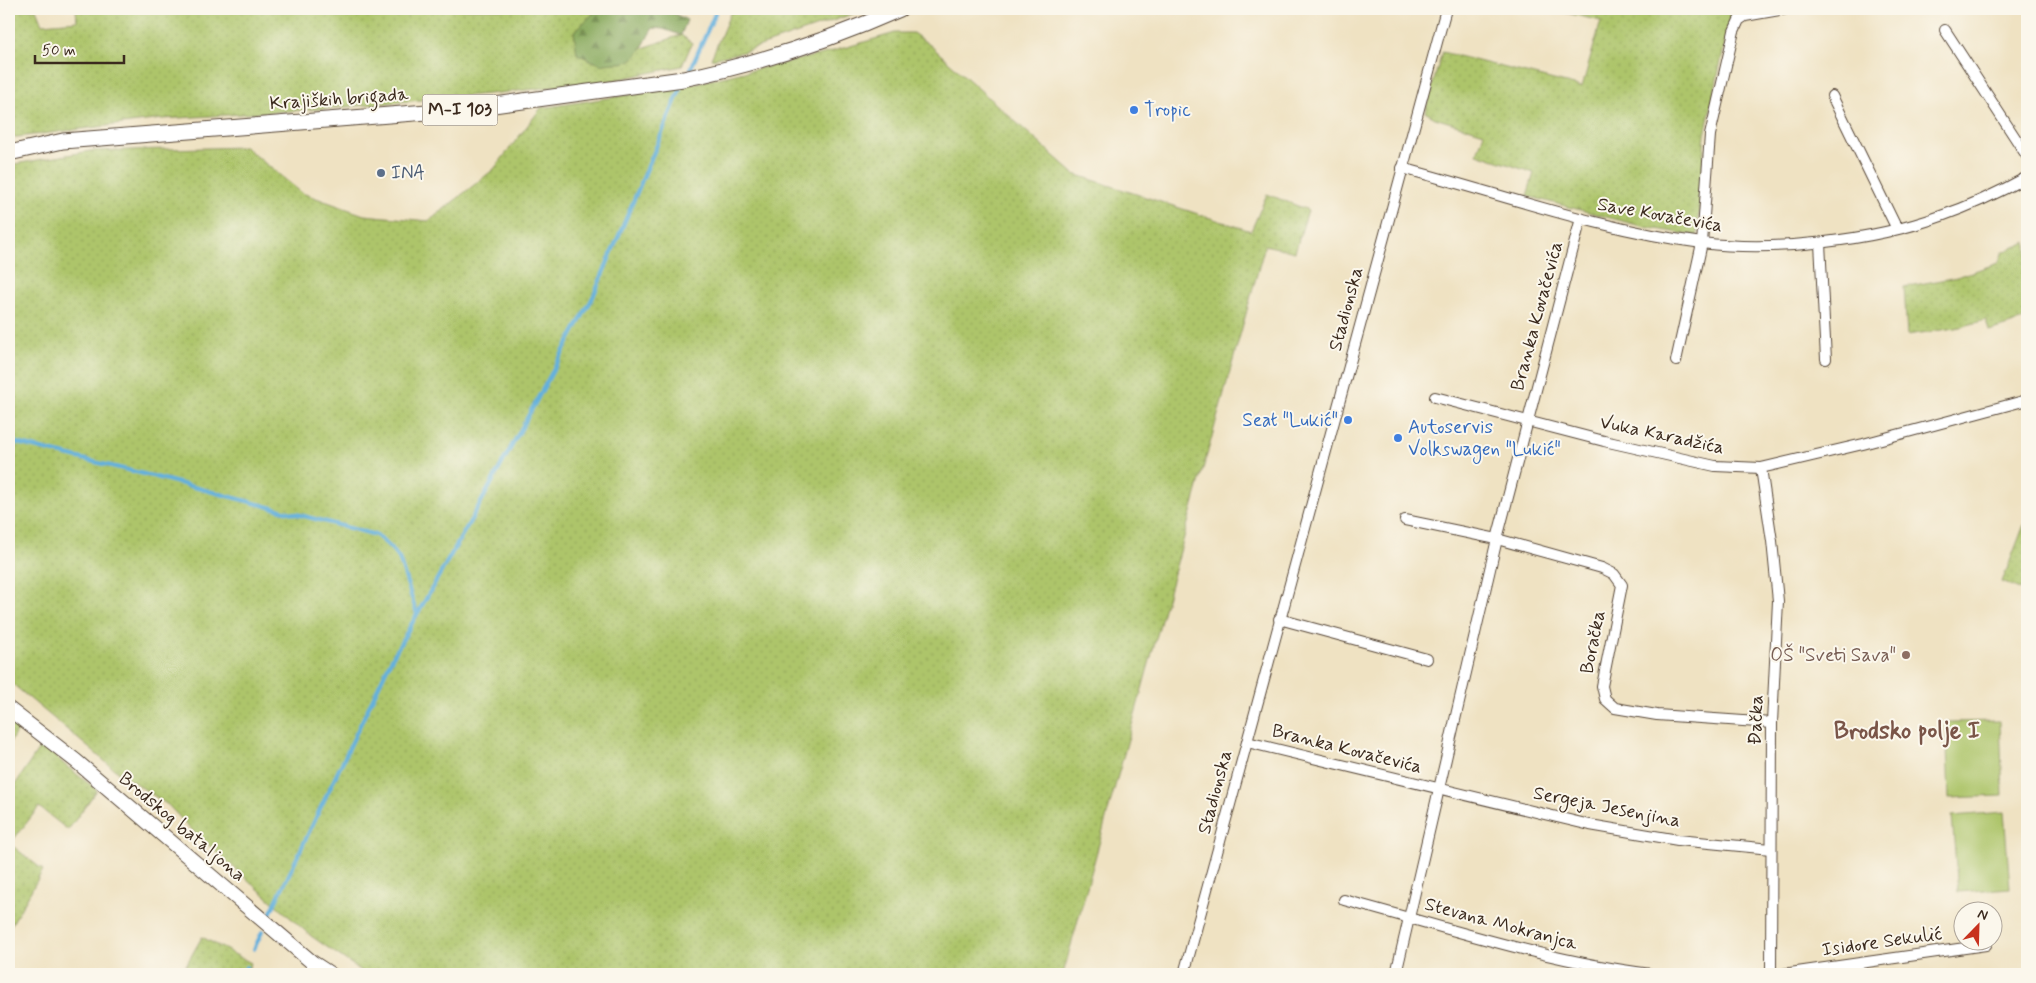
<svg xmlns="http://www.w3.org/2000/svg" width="2036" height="983" font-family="Mynerve,sans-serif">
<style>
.grass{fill:url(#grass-dots);stroke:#747844}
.forest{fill:url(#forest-firs);stroke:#626a3e}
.pitch{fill:#adc56b;stroke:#747844}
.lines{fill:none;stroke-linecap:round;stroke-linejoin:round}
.stream{stroke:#64b0dd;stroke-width:4}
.street-casing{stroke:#564637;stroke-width:12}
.secondary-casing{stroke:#564637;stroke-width:16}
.primary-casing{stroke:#564637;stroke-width:17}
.street{stroke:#fff;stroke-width:10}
.secondary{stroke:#fff;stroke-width:14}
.primary{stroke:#fff;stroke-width:15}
.shop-dot{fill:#3f7fe0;stroke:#fbf7ec;stroke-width:2}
.service-dot{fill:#5c6f8a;stroke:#fbf7ec;stroke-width:2}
.education-dot{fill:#8d6e63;stroke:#fbf7ec;stroke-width:2}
.labels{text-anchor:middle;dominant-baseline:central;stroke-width:4;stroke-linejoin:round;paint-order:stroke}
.shield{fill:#fbf7ec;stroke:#75685c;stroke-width:1}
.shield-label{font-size:18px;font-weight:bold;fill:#3b2a1e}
.street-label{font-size:19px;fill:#3b2a1e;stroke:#fbf7ec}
.shop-label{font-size:19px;fill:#366cbe;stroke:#fbf7ec;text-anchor:start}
.service-label{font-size:19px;fill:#4e5e75;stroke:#fbf7ec;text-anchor:start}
.education-label{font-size:19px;fill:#785e54;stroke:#fbf7ec;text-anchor:end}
.district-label{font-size:24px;font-weight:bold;fill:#7a5548;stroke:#fbf7ec}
</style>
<defs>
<pattern id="grass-dots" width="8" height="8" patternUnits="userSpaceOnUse" patternTransform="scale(1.25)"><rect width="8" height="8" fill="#adc56b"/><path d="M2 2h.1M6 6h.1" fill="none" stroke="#96a95c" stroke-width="1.8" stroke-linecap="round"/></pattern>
<pattern id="forest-firs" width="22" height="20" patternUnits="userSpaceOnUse" patternTransform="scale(1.25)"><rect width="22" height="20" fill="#8aaa5f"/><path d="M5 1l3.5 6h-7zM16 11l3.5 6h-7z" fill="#728b4e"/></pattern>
</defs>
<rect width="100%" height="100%" fill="#fbf7ec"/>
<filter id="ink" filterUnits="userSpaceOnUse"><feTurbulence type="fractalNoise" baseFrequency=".02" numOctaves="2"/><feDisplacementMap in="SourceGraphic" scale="10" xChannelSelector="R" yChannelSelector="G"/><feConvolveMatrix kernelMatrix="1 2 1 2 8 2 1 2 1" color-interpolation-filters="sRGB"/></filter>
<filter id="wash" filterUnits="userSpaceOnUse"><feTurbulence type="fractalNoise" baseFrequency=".0096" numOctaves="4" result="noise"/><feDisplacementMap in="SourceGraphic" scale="20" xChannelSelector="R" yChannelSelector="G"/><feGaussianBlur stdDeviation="1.12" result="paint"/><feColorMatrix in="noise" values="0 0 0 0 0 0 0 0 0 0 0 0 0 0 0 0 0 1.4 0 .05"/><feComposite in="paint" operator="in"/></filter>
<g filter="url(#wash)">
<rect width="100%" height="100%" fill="#efe2c2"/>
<g class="grass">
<path d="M 9,9 L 36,9 L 42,24 L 77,21 L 76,9 L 598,9 L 610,62 C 625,62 632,62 640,49 L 681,35 L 692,43 L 682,66 L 615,80 L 499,93 L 322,109 L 162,119 L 9,138 Z"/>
<polygon points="732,9 867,9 743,52 711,59"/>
<polygon points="1549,9 1742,9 1745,11 1735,15 1729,24 1705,135 1697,236 1645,227 1527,196 1534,173 1477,154 1484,133 1435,118 1425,112 1442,52 1582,87 1601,21"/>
<polygon points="895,33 913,33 930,45 1074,174 1251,231 1267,194 1308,210 1295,252 1265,245 1063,974 366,974 311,936 193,831 168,805 114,769 9,681 9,165 90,151 245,147 302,193 364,215 429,221 494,169 541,108 675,88 823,54"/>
<polygon points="2027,242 2027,319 1989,331 1986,320 1956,328 1907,335 1904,287 1957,277 1998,263 2003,252"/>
<polygon points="2027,517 2027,592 2002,582"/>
<polygon points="9,713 21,724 9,744"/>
<polygon points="42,744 65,765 97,790 68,830 39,807 10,844 43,870 9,929 9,794"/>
<polygon points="202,937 251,963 246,974 181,974"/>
</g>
<path class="forest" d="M 598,9 L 671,9 L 671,12 L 687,20 L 681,35 L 663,29 L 653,28 C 646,38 639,60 626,62 C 618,64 611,62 602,65 L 577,54 L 574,32 Z"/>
<g class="pitch">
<polygon points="2000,721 2003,796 1949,798 1946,722"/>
<polygon points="2004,812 2010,888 1958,892 1952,816"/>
</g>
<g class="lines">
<g class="stream">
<polyline points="691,68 717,9"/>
<polyline points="9,441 152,476 376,535 390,547 399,558 417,614"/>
<polyline points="270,914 391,660 485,495 593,297 680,90"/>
<polyline points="254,949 262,932"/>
<polyline points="243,974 246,967"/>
</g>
</g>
</g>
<g filter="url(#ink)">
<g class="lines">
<g class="street-casing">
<g id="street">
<polyline points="1945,30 2027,156"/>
<polyline points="1832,96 1897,229"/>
<path d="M 1402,168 C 1501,194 1600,230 1702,243 C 1774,252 1873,241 1941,216 C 1970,206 2000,192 2027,177"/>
<polyline points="1820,243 1826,359"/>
<polyline points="1676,361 1702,243 1710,135 1734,31 1739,20 1745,16 1786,9"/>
<polyline points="1435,397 1604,441 1715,466 1761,468 1863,444 2027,400"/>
<polyline points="1761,468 1772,541 1778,601 1772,723 1771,974"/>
<polyline points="1405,520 1497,539 1602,568 1614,574 1622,585 1602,686 1605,699 1615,708 1657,715 1772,723"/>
<polyline points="1279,619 1427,659"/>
<polyline points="1247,742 1590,825 1678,840 1771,849"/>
<path d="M 1344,900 C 1445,927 1546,961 1651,974"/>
<polyline points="1184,974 1446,9"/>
<polyline points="1396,974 1497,539 1581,218"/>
<polyline points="1783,974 1986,945"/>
</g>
</g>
<g class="secondary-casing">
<polyline id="secondary" points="9,709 76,761 313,963 330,974"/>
</g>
<g class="primary-casing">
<path id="primary" d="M 9,153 L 63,141 L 465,109 L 683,79 C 757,64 830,40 900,9"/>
</g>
<use href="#street" class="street"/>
<use href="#secondary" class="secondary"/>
<use href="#primary" class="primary"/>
</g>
</g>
<g class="shop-dot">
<circle cx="1134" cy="110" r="5"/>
<circle cx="1348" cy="420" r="5"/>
<circle cx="1398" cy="438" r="5"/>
</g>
<circle class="service-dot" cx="381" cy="173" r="5"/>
<circle class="education-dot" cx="1906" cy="655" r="5"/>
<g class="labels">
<rect class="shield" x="422.5" y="94.5" width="75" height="31" rx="4"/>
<g class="shield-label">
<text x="460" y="110">M-I 103</text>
</g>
<g class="street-label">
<text transform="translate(339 99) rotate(-4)">Krajiških brigada</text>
<text transform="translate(1660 215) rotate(10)">Save Kovačevića</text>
<text transform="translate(1346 309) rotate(-75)">Stadionska</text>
<text transform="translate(1537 316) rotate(-75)">Branka Kovačevića</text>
<text transform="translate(1662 435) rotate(12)">Vuka Karadžića</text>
<text transform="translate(1593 642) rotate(-79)">Boračka</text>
<text transform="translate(1756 720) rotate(-88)">Đačka</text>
<text transform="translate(1347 749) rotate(14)">Branka Kovačevića</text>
<text transform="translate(1215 792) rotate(-75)">Stadionska</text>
<text transform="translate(1607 807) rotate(11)">Sergeja Jesenjina</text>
<text transform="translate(182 827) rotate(40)">Brodskog bataljona</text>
<text transform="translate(1501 924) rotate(15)">Stevana Mokranjca</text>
<text transform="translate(1882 942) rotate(-8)">Isidore Sekulić</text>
</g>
<g class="shop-label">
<text x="1144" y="110">Tropic</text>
<text x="1338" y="420" text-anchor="end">Seat "Lukić"</text>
<text x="1408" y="427">Autoservis<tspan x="1408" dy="22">Volkswagen "Lukić"</tspan></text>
</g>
<g class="service-label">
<text x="391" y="173">INA</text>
</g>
<g class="education-label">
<text x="1896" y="655">OŠ "Sveti Sava"</text>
</g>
<g class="district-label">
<text x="1907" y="731">Brodsko polje I</text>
</g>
</g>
<rect width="2036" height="983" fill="none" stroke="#fbf7ec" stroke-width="30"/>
<g transform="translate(1978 926) rotate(23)"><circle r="24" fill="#fbf7ec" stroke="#aea59a"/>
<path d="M0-4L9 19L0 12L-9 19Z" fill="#c8321e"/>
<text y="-8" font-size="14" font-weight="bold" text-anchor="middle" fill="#3b2a1e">N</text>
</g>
<path d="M35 55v8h89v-8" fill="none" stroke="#3b2a1e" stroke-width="2.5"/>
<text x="42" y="55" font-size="15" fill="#3b2a1e" stroke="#fbf7ec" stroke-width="4" paint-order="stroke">50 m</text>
</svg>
